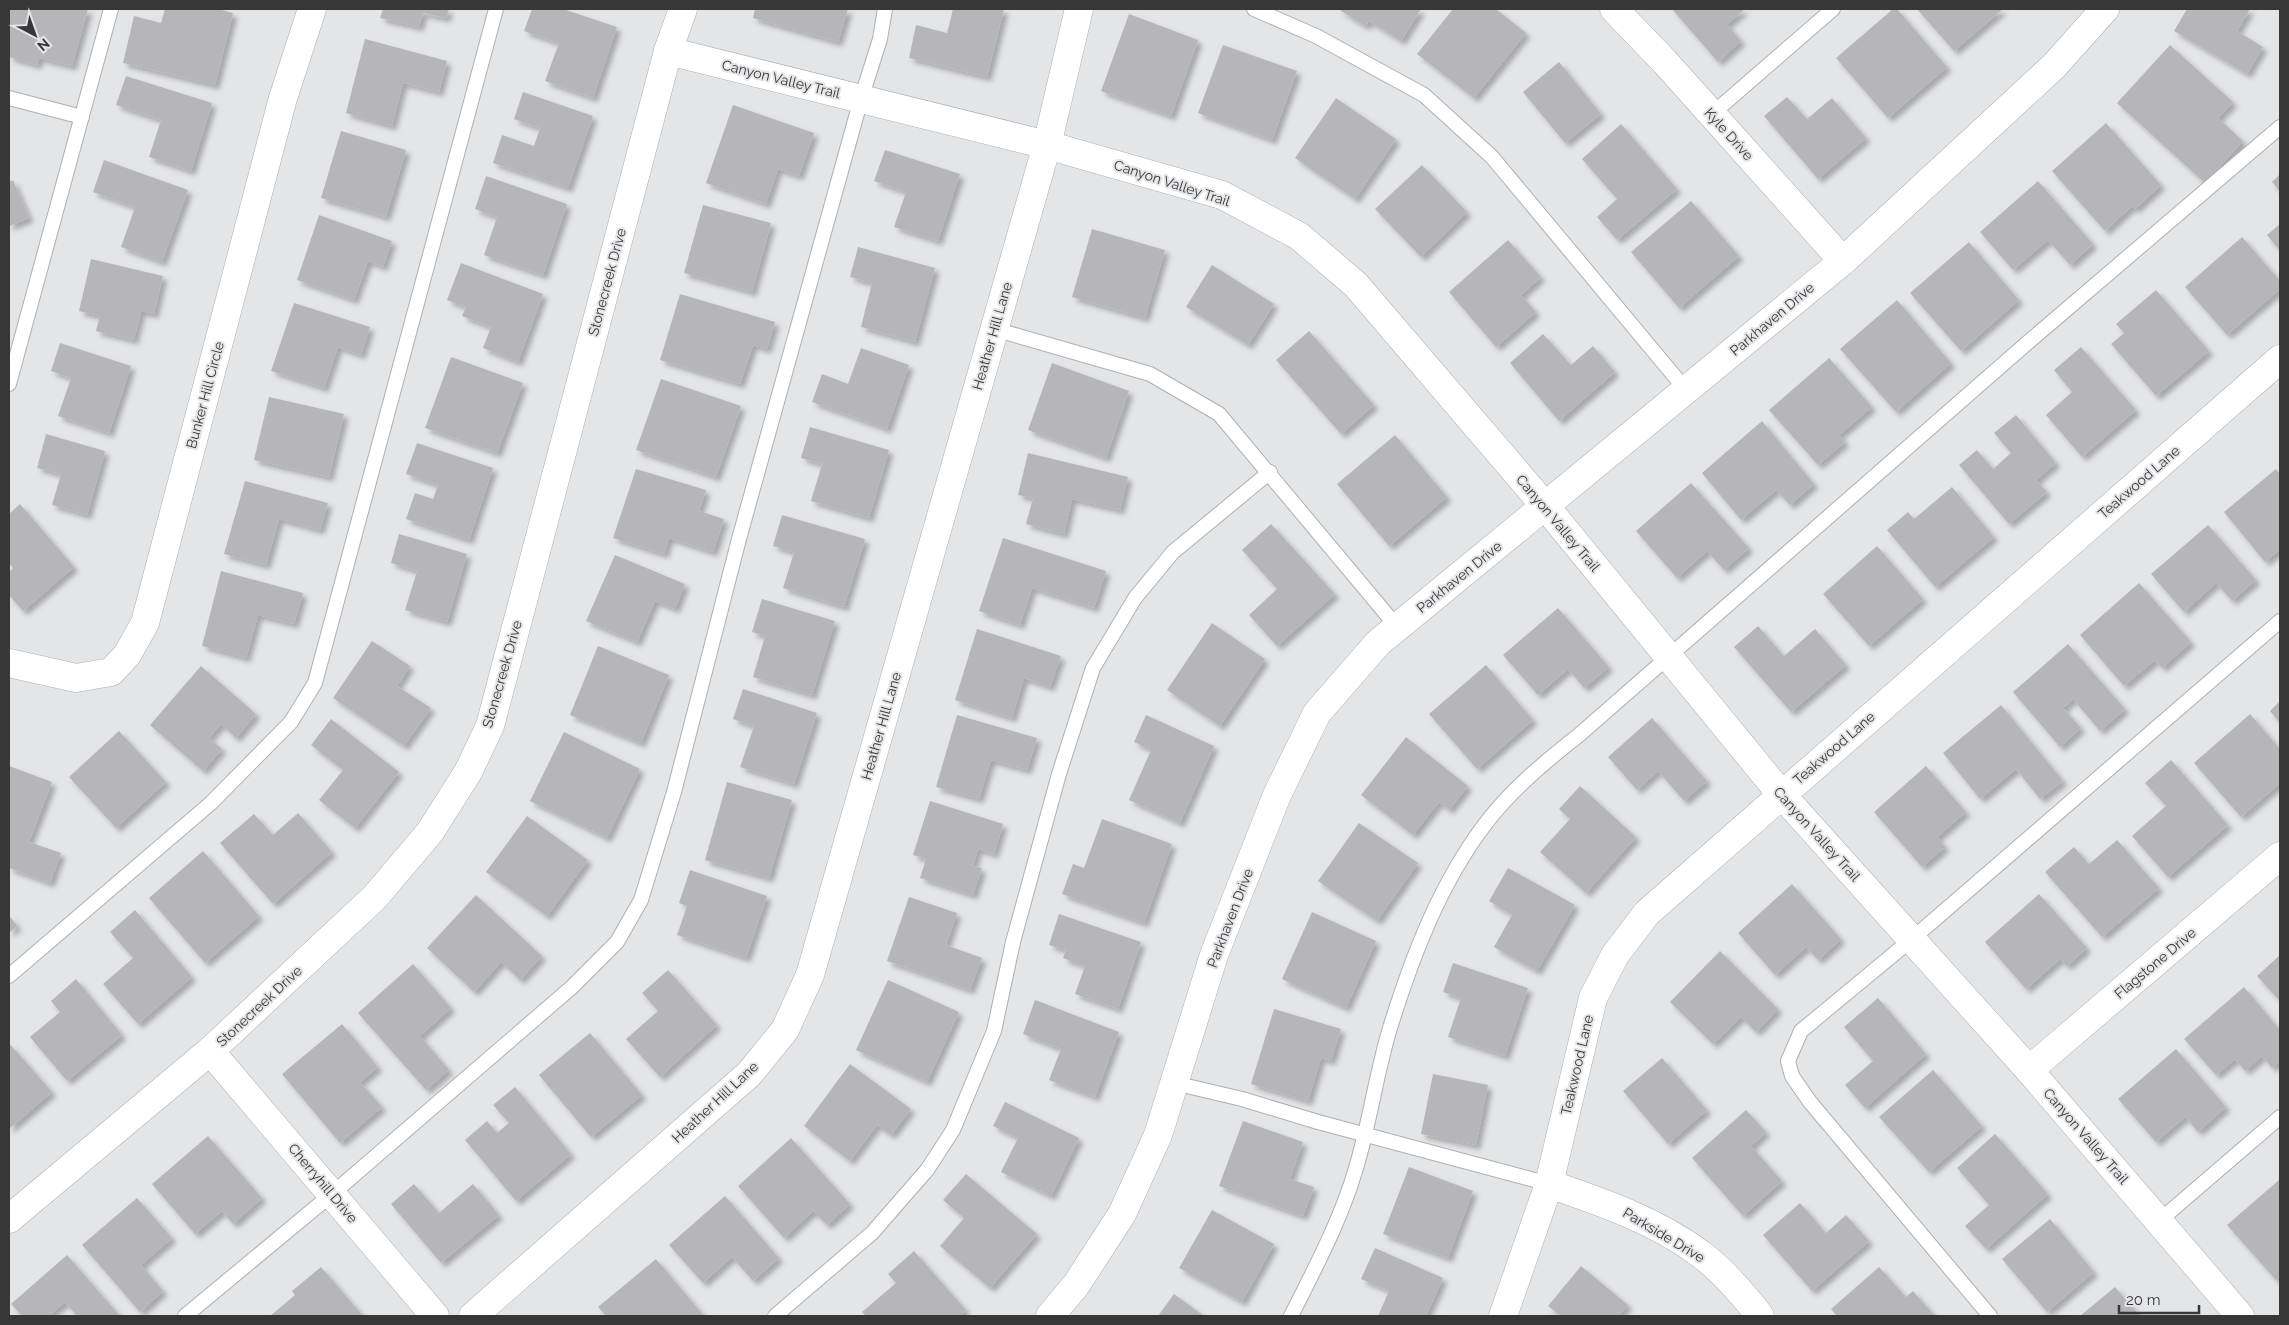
<svg xmlns="http://www.w3.org/2000/svg" width="2289" height="1325" font-family="Raleway,sans-serif">
<style>
.building{fill:#b6b6b8;filter:url(#shadow)}
.lines{fill:none;stroke-linecap:round;stroke-linejoin:round}
.lane-casing{stroke:#aeafb1;stroke-width:16}
.street-casing{stroke:#aeafb1;stroke-width:29}
.secondary-casing{stroke:#aeafb1;stroke-width:29}
.lane{stroke:#fff;stroke-width:14}
.street{stroke:#fff;stroke-width:28}
.secondary{stroke:#fff;stroke-width:28}
.labels{text-anchor:middle;dominant-baseline:central;stroke-width:4;stroke-linejoin:round;paint-order:stroke}
.street-label{font-size:14px;fill:#373738;stroke:#e4e5e7}
</style>
<defs>
<filter id="shadow"><feDropShadow dx="4.5" dy="4.5" stdDeviation="2.5" flood-color="#0004"/></filter>
</defs>
<rect width="100%" height="100%" fill="#e4e5e7"/>
<g class="building">
<polygon points="9,9 88,9 72,66 39,58 37,65 9,57"/>
<polygon points="165,9 218,9 233,13 215,85 123,63 134,16 161,23"/>
<polygon points="383,9 449,9 446,18 423,13 419,27 380,18"/>
<polygon points="532,9 563,9 617,27 593,98 545,81 559,43 524,31"/>
<polygon points="755,9 848,9 838,42 753,18"/>
<polygon points="953,9 1004,9 987,77 909,58 916,25 947,33"/>
<polygon points="1338,9 1421,9 1401,41 1369,21 1365,26"/>
<polygon points="1453,9 1496,9 1526,33 1474,98 1417,54"/>
<polygon points="1672,9 1745,9 1727,24 1741,41 1718,62"/>
<polygon points="1893,9 1897,9 1947,67 1888,118 1836,58"/>
<polygon points="1917,9 2003,9 1954,51"/>
<polygon points="2187,9 2250,9 2237,31 2263,47 2247,74 2174,31"/>
<polygon points="1129,14 1198,40 1171,116 1101,91"/>
<polygon points="365,39 447,61 439,92 403,83 392,126 346,113"/>
<polygon points="1223,45 1297,71 1272,140 1198,113"/>
<polygon points="2170,45 2233,102 2218,118 2243,141 2205,183 2117,103"/>
<polygon points="1559,62 1601,114 1565,143 1523,92"/>
<polygon points="126,76 212,103 191,171 149,157 161,120 116,105"/>
<polygon points="523,92 593,116 568,188 493,163 502,135 534,146 540,128 514,119"/>
<polygon points="1787,97 1807,119 1832,98 1866,138 1818,179 1764,116"/>
<polygon points="1336,98 1396,139 1355,199 1295,158"/>
<polygon points="733,105 814,133 799,176 778,169 766,204 706,183"/>
<polygon points="2106,123 2161,185 2135,209 2132,206 2105,231 2052,171"/>
<polygon points="1621,124 1677,189 1617,240 1597,217 1617,199 1582,159"/>
<polygon points="341,131 406,150 386,217 321,198"/>
<polygon points="885,150 960,174 938,241 894,227 906,192 874,181"/>
<polygon points="104,160 188,190 162,262 121,247 135,207 93,192"/>
<polygon points="1422,165 1467,212 1421,257 1375,209"/>
<polygon points="2280,174 2280,192 2272,182"/>
<polygon points="486,176 567,204 543,275 484,255 497,217 475,209"/>
<polygon points="13,180 29,218 9,226 9,182"/>
<polygon points="2038,181 2093,244 2070,265 2048,240 2013,270 1980,232"/>
<polygon points="1691,201 1739,256 1679,308 1631,252"/>
<polygon points="703,205 771,223 752,292 684,273"/>
<polygon points="319,215 392,241 383,267 368,261 354,300 297,280"/>
<polygon points="2280,224 2280,251 2267,235"/>
<polygon points="1092,229 1165,250 1145,318 1072,297"/>
<polygon points="2242,237 2280,281 2280,289 2227,335 2185,287"/>
<polygon points="1508,240 1541,277 1521,295 1536,312 1496,347 1449,292"/>
<polygon points="1969,242 2019,300 1961,351 1910,293"/>
<polygon points="858,247 935,268 915,342 861,327 872,283 850,277"/>
<polygon points="91,259 163,276 154,314 141,311 134,340 96,331 100,316 79,311"/>
<polygon points="461,263 543,294 518,362 483,348 491,327 462,316 466,307 447,300"/>
<polygon points="1212,265 1274,304 1248,345 1186,307"/>
<polygon points="2156,290 2209,351 2156,396 2111,344 2124,333 2116,324"/>
<polygon points="680,294 775,322 767,349 753,345 740,384 660,360"/>
<polygon points="1897,300 1951,363 1896,412 1840,349"/>
<polygon points="294,303 370,327 361,355 338,347 324,388 271,371"/>
<polygon points="1309,331 1374,405 1341,434 1276,360"/>
<polygon points="1543,334 1571,365 1593,346 1615,372 1559,421 1510,363"/>
<polygon points="60,343 131,366 109,433 58,416 71,378 51,371"/>
<polygon points="2081,347 2136,410 2082,457 2046,415 2072,392 2054,370"/>
<polygon points="861,348 909,365 887,429 812,402 822,374 848,384"/>
<polygon points="451,357 523,383 497,453 425,428"/>
<polygon points="1829,358 1872,407 1839,435 1845,442 1818,465 1769,410"/>
<polygon points="1052,363 1129,391 1106,458 1028,430"/>
<polygon points="661,379 741,406 716,477 636,450"/>
<polygon points="269,397 344,414 329,477 254,460"/>
<polygon points="2016,415 2056,463 2036,480 2047,492 2009,524 1959,465 1977,450 1993,469 2011,453 1994,433"/>
<polygon points="1762,421 1814,484 1790,505 1776,490 1741,520 1702,473"/>
<polygon points="810,427 889,450 869,518 811,501 822,464 801,458"/>
<polygon points="46,434 105,451 87,515 52,505 61,474 37,468"/>
<polygon points="1395,435 1447,497 1389,546 1337,484"/>
<polygon points="417,443 493,468 469,540 406,519 415,493 433,499 438,485 406,474"/>
<polygon points="1028,453 1128,477 1120,510 1072,499 1064,534 1026,524 1033,498 1018,495"/>
<polygon points="636,469 706,490 699,511 724,519 713,552 669,538 664,554 613,538"/>
<polygon points="2276,469 2280,474 2280,549 2265,562 2224,512"/>
<polygon points="245,481 328,503 320,530 279,519 266,565 224,554"/>
<polygon points="1691,483 1749,548 1724,570 1707,551 1677,578 1636,531"/>
<polygon points="1952,487 1994,537 1935,587 1887,530 1908,512 1914,519"/>
<polygon points="20,504 74,567 23,611 9,595 9,572 13,568 9,563 9,514"/>
<polygon points="782,515 865,539 844,607 783,588 794,552 773,546"/>
<polygon points="1271,524 1335,594 1277,646 1249,615 1277,589 1242,550"/>
<polygon points="2208,525 2256,580 2232,601 2216,583 2184,612 2151,574"/>
<polygon points="399,534 467,554 447,622 405,610 417,571 391,563"/>
<polygon points="1003,538 1106,571 1094,608 1032,588 1020,625 979,611"/>
<polygon points="1877,546 1923,599 1869,646 1823,594"/>
<polygon points="615,555 685,584 675,609 655,601 637,642 586,621"/>
<polygon points="221,571 303,593 294,624 258,615 246,658 202,646"/>
<polygon points="2139,583 2191,642 2162,668 2155,660 2124,686 2080,635"/>
<polygon points="762,599 835,621 812,695 753,677 765,636 752,632"/>
<polygon points="1558,608 1609,667 1584,688 1568,669 1538,695 1503,655"/>
<polygon points="1212,623 1265,659 1220,726 1167,690"/>
<polygon points="1758,626 1784,656 1815,629 1846,665 1791,712 1734,647"/>
<polygon points="977,629 1061,656 1050,687 1024,678 1012,718 955,700"/>
<polygon points="372,641 410,666 397,686 431,708 404,746 333,698"/>
<polygon points="2068,644 2125,709 2100,731 2073,699 2063,708 2081,728 2060,747 2013,692"/>
<polygon points="598,646 669,675 641,743 570,715"/>
<polygon points="1486,665 1533,720 1477,769 1429,714"/>
<polygon points="201,666 256,714 236,738 221,724 209,738 222,749 203,771 150,725"/>
<polygon points="743,689 817,713 794,784 740,767 754,726 733,719"/>
<polygon points="2280,701 2280,723 2270,711"/>
<polygon points="2001,705 2063,781 2040,799 2016,769 1980,799 1943,753"/>
<polygon points="2250,714 2280,749 2280,783 2241,817 2194,763"/>
<polygon points="957,715 1037,738 1027,770 991,760 979,799 936,787"/>
<polygon points="1146,715 1214,746 1180,823 1129,800 1151,750 1134,742"/>
<polygon points="1652,718 1707,781 1684,801 1658,771 1637,790 1608,757"/>
<polygon points="331,719 399,772 355,828 319,800 343,770 311,745"/>
<polygon points="119,731 166,782 116,828 69,777"/>
<polygon points="564,732 640,769 607,838 530,801"/>
<polygon points="1406,737 1468,786 1449,810 1439,802 1413,835 1361,795"/>
<polygon points="2171,760 2228,825 2168,877 2132,836 2166,806 2145,783"/>
<polygon points="9,766 52,782 29,842 61,853 50,883 9,868"/>
<polygon points="1926,766 1966,812 1937,837 1945,847 1922,867 1874,812"/>
<polygon points="727,782 792,800 769,878 705,860"/>
<polygon points="1580,786 1636,837 1586,893 1540,852 1570,819 1559,809"/>
<polygon points="930,801 1003,824 994,854 978,849 973,866 982,868 973,895 920,878 926,859 913,855"/>
<polygon points="298,813 332,852 273,904 220,843 254,814 273,835"/>
<polygon points="527,816 588,860 547,916 486,872"/>
<polygon points="1102,819 1172,844 1144,923 1062,894 1073,864 1084,868"/>
<polygon points="1359,823 1418,863 1377,921 1318,881"/>
<polygon points="2117,840 2159,888 2102,937 2045,872 2074,847 2089,864"/>
<polygon points="203,851 259,916 205,963 149,898"/>
<polygon points="1508,868 1575,905 1537,971 1494,947 1512,915 1489,901"/>
<polygon points="690,870 767,896 746,958 677,935 687,906 679,903"/>
<polygon points="1792,884 1841,939 1818,960 1806,947 1775,975 1738,933"/>
<polygon points="2039,894 2087,948 2067,966 2060,959 2026,989 1985,942"/>
<polygon points="476,895 542,956 520,980 501,962 474,992 427,948"/>
<polygon points="909,897 957,913 946,945 982,958 970,990 887,961"/>
<polygon points="135,910 192,977 138,1024 103,984 133,958 110,932"/>
<polygon points="1312,912 1376,941 1346,1008 1282,979"/>
<polygon points="1059,914 1141,942 1118,1009 1075,994 1085,966 1063,958 1066,950 1049,945"/>
<polygon points="9,915 17,926 9,933"/>
<polygon points="1720,951 1778,1009 1756,1032 1741,1017 1713,1044 1670,1002"/>
<polygon points="2280,955 2280,1001 2257,976"/>
<polygon points="1453,963 1528,988 1505,1056 1448,1037 1461,998 1443,992"/>
<polygon points="413,964 451,1008 420,1036 449,1070 426,1090 358,1013"/>
<polygon points="668,970 717,1025 660,1077 626,1039 658,1011 642,993"/>
<polygon points="76,979 122,1035 67,1081 30,1037 60,1012 51,1001"/>
<polygon points="888,980 959,1012 927,1082 856,1050"/>
<polygon points="2244,987 2280,1030 2280,1061 2272,1068 2262,1056 2245,1071 2235,1059 2216,1075 2184,1039"/>
<polygon points="1878,998 1926,1054 1865,1108 1845,1085 1873,1061 1844,1027"/>
<polygon points="1035,1000 1119,1032 1095,1097 1049,1080 1061,1049 1023,1034"/>
<polygon points="1274,1009 1341,1029 1331,1061 1321,1058 1308,1101 1251,1084"/>
<polygon points="342,1024 378,1067 360,1082 382,1107 340,1143 282,1074"/>
<polygon points="590,1033 642,1095 591,1137 539,1075"/>
<polygon points="9,1043 52,1092 9,1129"/>
<polygon points="2176,1049 2226,1107 2198,1132 2185,1117 2156,1142 2118,1099"/>
<polygon points="1662,1058 1707,1110 1668,1144 1623,1091"/>
<polygon points="850,1064 911,1109 891,1135 877,1125 850,1161 804,1126"/>
<polygon points="1933,1070 1982,1126 1929,1172 1879,1117"/>
<polygon points="1433,1074 1488,1085 1476,1145 1421,1134"/>
<polygon points="515,1087 571,1154 516,1201 465,1140 487,1121 497,1133 509,1123 493,1105"/>
<polygon points="1005,1102 1079,1138 1051,1196 1001,1172 1018,1138 993,1126"/>
<polygon points="1746,1110 1766,1132 1751,1146 1782,1181 1743,1216 1692,1158"/>
<polygon points="1243,1121 1303,1142 1290,1179 1314,1187 1303,1216 1219,1186"/>
<polygon points="1995,1134 2048,1194 1986,1249 1965,1226 1989,1205 1957,1168"/>
<polygon points="208,1136 262,1198 233,1224 222,1211 195,1234 152,1184"/>
<polygon points="791,1138 850,1204 827,1225 813,1211 784,1238 738,1186"/>
<polygon points="1409,1167 1473,1191 1448,1258 1383,1234"/>
<polygon points="966,1174 1037,1234 990,1288 940,1246 964,1218 943,1200"/>
<polygon points="2279,1180 2280,1276 2276,1280 2227,1225"/>
<polygon points="414,1184 439,1213 473,1184 499,1215 441,1263 391,1204"/>
<polygon points="725,1196 779,1258 753,1281 732,1257 703,1283 669,1245"/>
<polygon points="137,1198 172,1238 141,1265 163,1291 140,1312 82,1245"/>
<polygon points="1800,1203 1826,1233 1846,1215 1869,1241 1812,1291 1763,1235"/>
<polygon points="1212,1210 1274,1244 1242,1302 1179,1268"/>
<polygon points="2050,1219 2094,1272 2047,1312 2002,1259"/>
<polygon points="1375,1248 1443,1278 1426,1316 1378,1316 1389,1291 1361,1279"/>
<polygon points="914,1251 966,1310 959,1316 866,1316 862,1312 896,1283 888,1274"/>
<polygon points="67,1255 120,1316 77,1316 65,1302 51,1314 53,1316 22,1316 11,1304"/>
<polygon points="656,1259 704,1316 606,1316 598,1307"/>
<polygon points="1581,1266 1628,1305 1618,1316 1561,1316 1548,1306"/>
<polygon points="321,1267 363,1316 270,1316 295,1295 292,1291"/>
<polygon points="1879,1267 1906,1297 1913,1291 1934,1315 1837,1316 1831,1309"/>
<polygon points="2115,1287 2140,1316 2080,1316"/>
<polygon points="1174,1294 1204,1316 1158,1316"/>
</g>
<g class="lines">
<g class="lane-casing">
<g id="lane">
<polyline points="1254,9 1316,36 1424,95 1492,157 1686,390"/>
<polyline points="9,98 82,117"/>
<polyline points="1712,114 1833,9"/>
<polyline points="994,329 1150,374 1219,414 1398,628"/>
<polyline points="9,384 111,9"/>
<polyline points="9,976 211,803 291,722 315,683 496,9"/>
<polyline points="1174,1083 1242,1099 1318,1122 1549,1184"/>
<polyline points="2159,1221 2280,1117"/>
<polyline points="185,1316 332,1194 572,987 617,942 641,900 674,792 739,539 861,99 880,39 885,9"/>
<polyline points="775,1316 872,1233 927,1170 953,1130 994,1031 1013,942 1059,774 1093,668 1135,598 1173,552 1270,472"/>
<path d="M 1291,1316 C 1315,1268 1341,1220 1356,1168 C 1370,1122 1376,1074 1390,1028 C 1412,957 1440,883 1486,823 C 1512,789 1546,761 1579,735 L 2026,344 L 2280,127"/>
<polyline points="1990,1316 1810,1102 1792,1076 1788,1061 1801,1031 1912,939 2280,621"/>
</g>
</g>
<g class="street-casing">
<g id="street">
<polyline points="1614,9 1665,62 1843,261"/>
<polyline points="668,51 1047,145 1222,195 1299,236 1356,285 1546,507 1781,794 2029,1070 2240,1316"/>
<polyline points="9,663 76,678 111,672 127,655 145,623 283,98 312,9"/>
<polyline points="210,1051 435,1316"/>
<polyline points="2029,1070 2280,856"/>
<path d="M 1549,1184 C 1602,1202 1657,1221 1702,1255 C 1724,1272 1743,1294 1760,1316"/>
<polyline points="9,1219 210,1051 375,897 430,832 468,772 490,726 668,51 683,9"/>
<polyline points="473,1316 749,1074 785,1030 810,975 1047,145 1079,9"/>
<polyline points="1503,1316 1549,1184 1593,998 1615,955 1647,913 2280,359"/>
</g>
</g>
<g class="secondary-casing">
<polyline id="secondary" points="1050,1316 1076,1285 1122,1214 1158,1135 1214,955 1277,795 1317,713 1378,643 1843,261 2054,66 2105,9"/>
</g>
<use href="#lane" class="lane"/>
<use href="#street" class="street"/>
<use href="#secondary" class="secondary"/>
</g>
<g class="labels">
<g class="street-label">
<text transform="translate(781 79) rotate(14)">Canyon Valley Trail</text>
<text transform="translate(1729 134) rotate(48)">Kyle Drive</text>
<text transform="translate(1172 183) rotate(18)">Canyon Valley Trail</text>
<text transform="translate(607 282) rotate(-75)">Stonecreek Drive</text>
<text transform="translate(1772 319) rotate(-40)">Parkhaven Drive</text>
<text transform="translate(992 336) rotate(-74)">Heather Hill Lane</text>
<text transform="translate(205 395) rotate(-75)">Bunker Hill Circle</text>
<text transform="translate(2139 482) rotate(-41)">Teakwood Lane</text>
<text transform="translate(1558 523) rotate(50)">Canyon Valley Trail</text>
<text transform="translate(1459 577) rotate(-39)">Parkhaven Drive</text>
<text transform="translate(502 674) rotate(-74)">Stonecreek Drive</text>
<text transform="translate(881 726) rotate(-74)">Heather Hill Lane</text>
<text transform="translate(1834 748) rotate(-41)">Teakwood Lane</text>
<text transform="translate(1817 834) rotate(48)">Canyon Valley Trail</text>
<text transform="translate(1230 918) rotate(-69)">Parkhaven Drive</text>
<text transform="translate(2155 963) rotate(-40)">Flagstone Drive</text>
<text transform="translate(259 1006) rotate(-43)">Stonecreek Drive</text>
<text transform="translate(1577 1065) rotate(-77)">Teakwood Lane</text>
<text transform="translate(715 1102) rotate(-43)">Heather Hill Lane</text>
<text transform="translate(2086 1136) rotate(49)">Canyon Valley Trail</text>
<text transform="translate(323 1183) rotate(50)">Cherryhill Drive</text>
<text transform="translate(1664 1235) rotate(31)">Parkside Drive</text>
</g>
</g>
<rect width="2289" height="1325" fill="none" stroke="#373738" stroke-width="20"/>
<g transform="translate(35 35) rotate(139)" stroke="#e4e5e7" stroke-width="4" paint-order="stroke">
<path d="M0-4L9 19L0 12L-9 19Z" fill="#373738"/>
<text y="-8" font-size="14" font-weight="bold" text-anchor="middle" fill="#373738">N</text>
</g>
<path d="M2119 1305v8h80v-8" fill="none" stroke="#373738" stroke-width="2.5"/>
<text x="2126" y="1305" font-size="15" fill="#373738" stroke="#e4e5e7" stroke-width="4" paint-order="stroke">20 m</text>
</svg>
